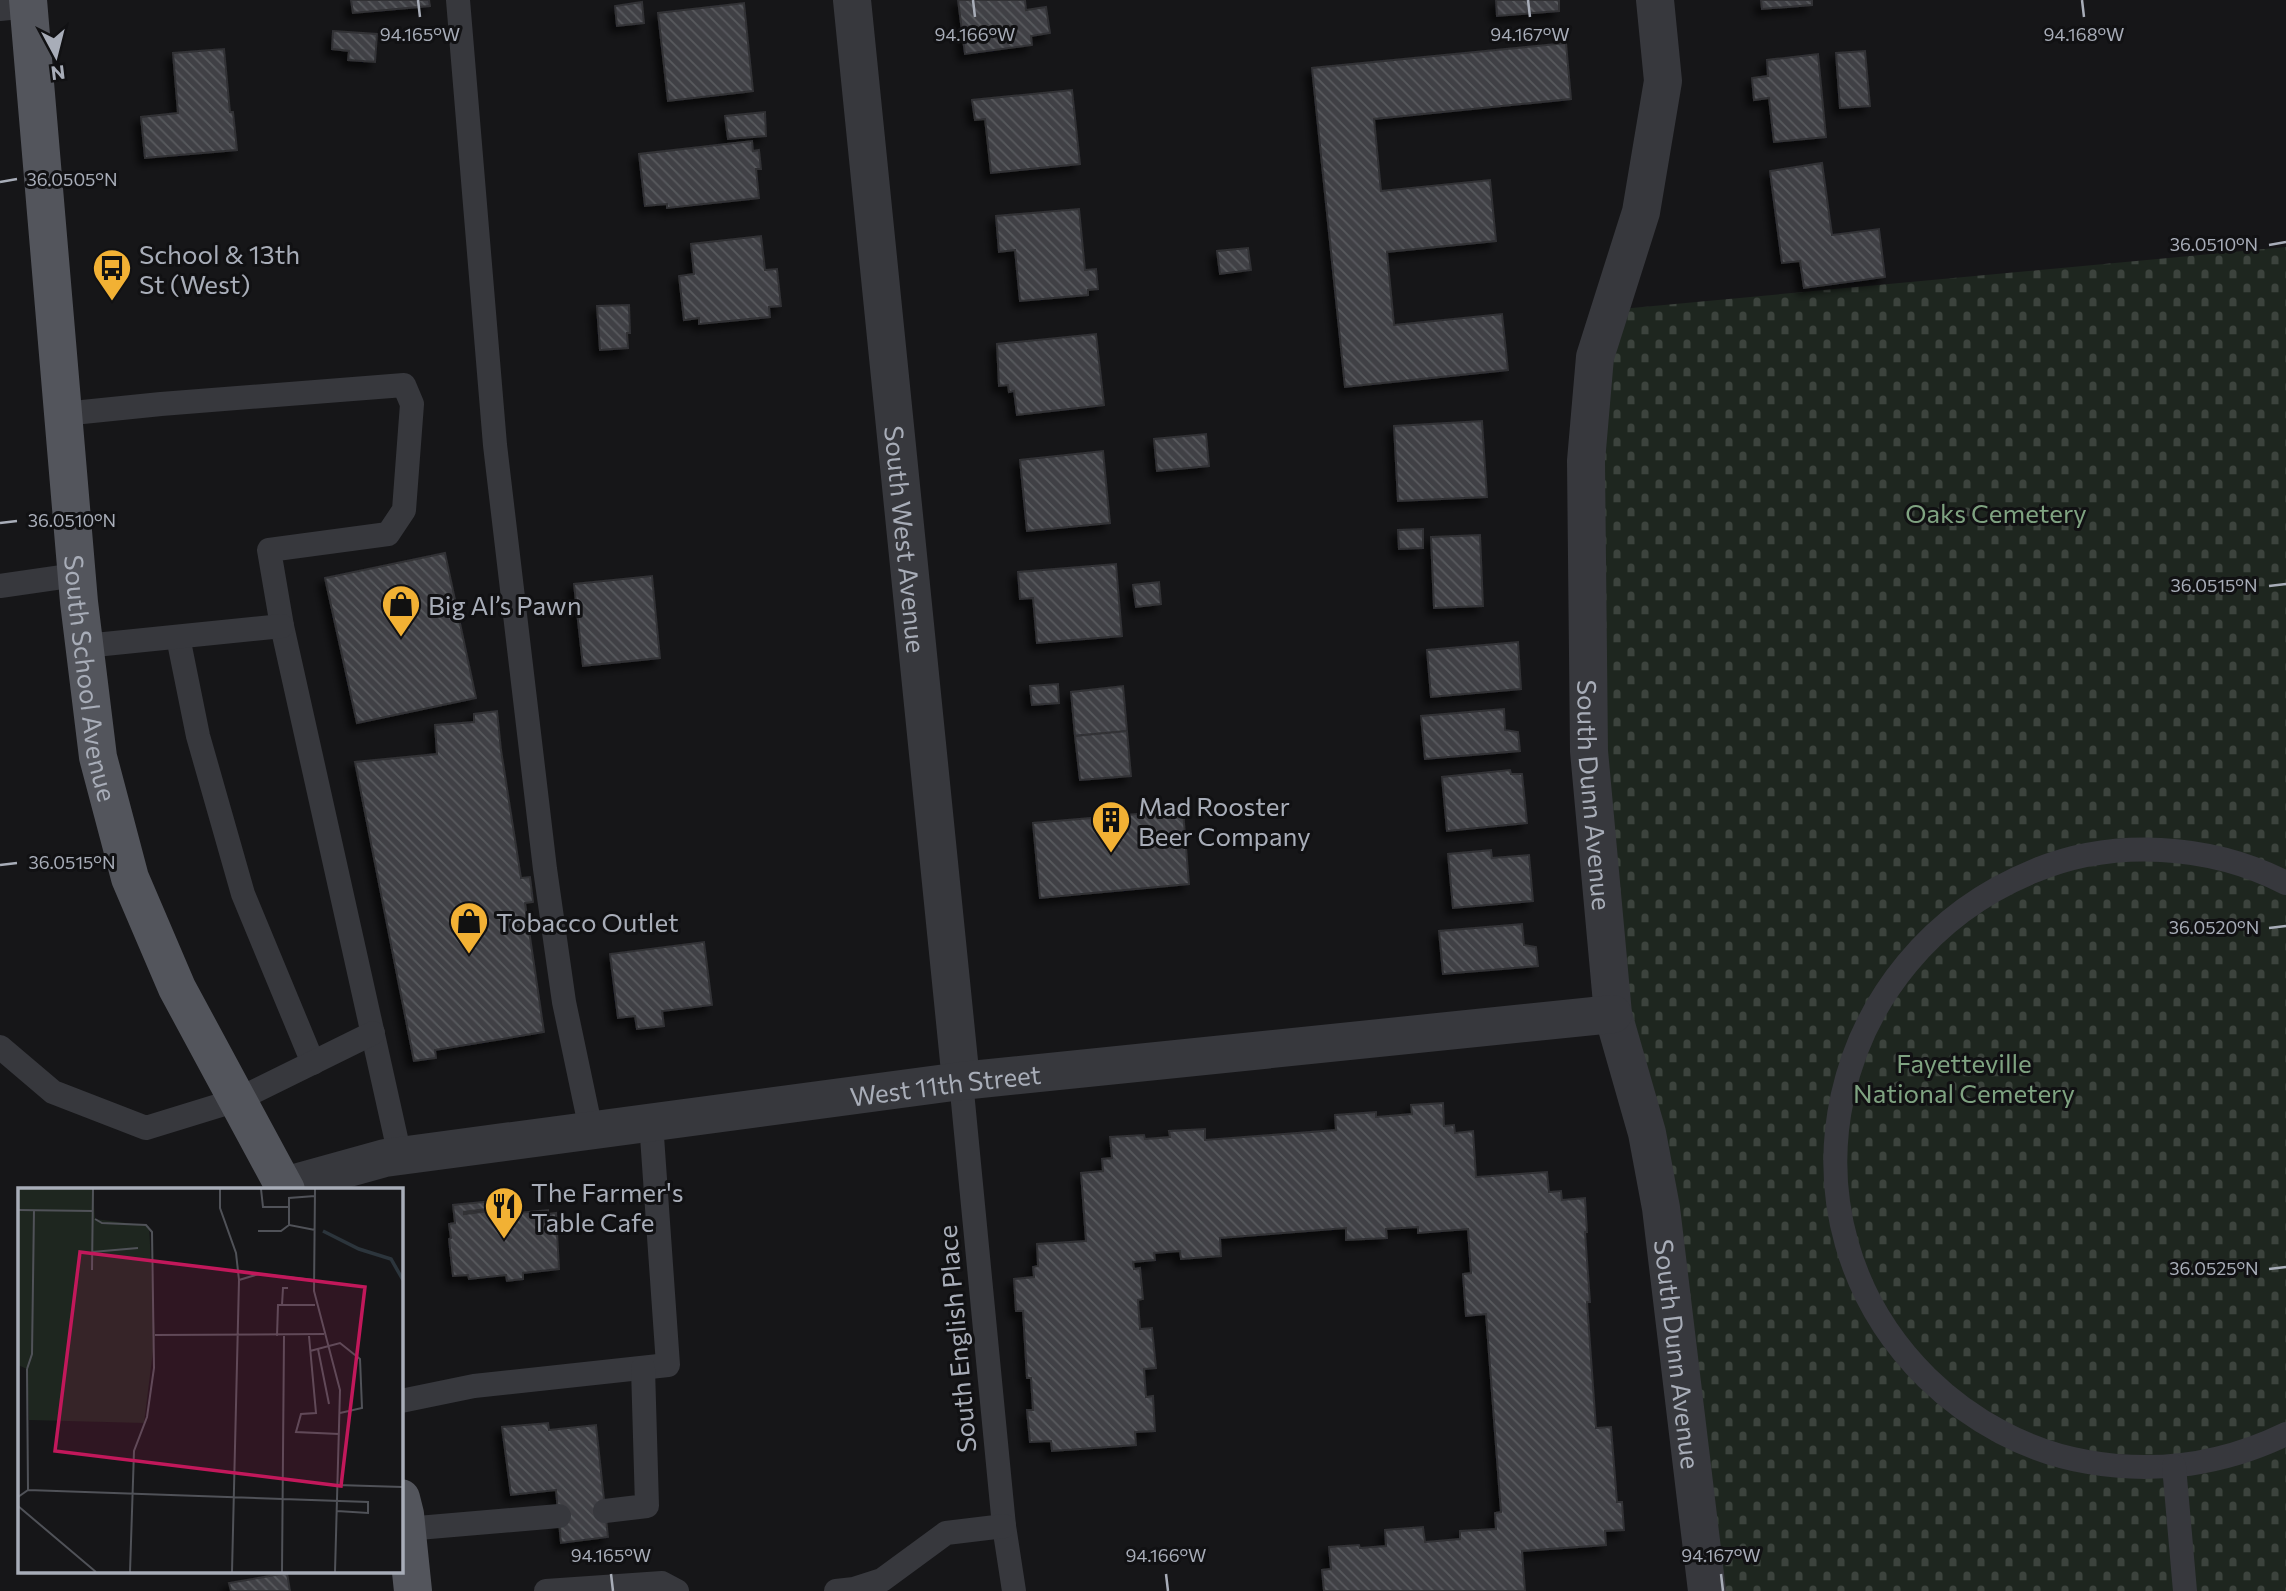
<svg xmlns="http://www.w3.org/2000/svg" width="2286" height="1591" font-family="Commissioner,sans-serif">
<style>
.cemetery{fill:url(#cemetery-stones)}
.building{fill:url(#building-back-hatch);stroke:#303034;stroke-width:2;filter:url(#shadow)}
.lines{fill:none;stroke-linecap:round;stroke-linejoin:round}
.service{stroke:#37383d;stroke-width:24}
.minor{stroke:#37383d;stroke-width:38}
.primary{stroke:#53555c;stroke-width:38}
.ticks{fill:none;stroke:#a8adb8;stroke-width:2.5}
.labels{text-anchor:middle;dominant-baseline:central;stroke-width:6;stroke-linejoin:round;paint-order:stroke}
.poi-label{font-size:26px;fill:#a8adb8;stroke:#111113;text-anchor:start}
.park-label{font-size:26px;fill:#7fa381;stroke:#111113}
.street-label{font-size:26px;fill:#a8adb8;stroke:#111113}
.inset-river{fill:none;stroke:#2c353c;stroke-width:3.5}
.inset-road{fill:none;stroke:#505258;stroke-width:2}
.view{fill:#c2185b;fill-opacity:0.15;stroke:#c2185b;stroke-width:3.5}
.inset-edge{fill:none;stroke:#a8adb8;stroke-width:3.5}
.ticks-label{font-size:18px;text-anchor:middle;fill:#a8adb8;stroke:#111113;stroke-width:6;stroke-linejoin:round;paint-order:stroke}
</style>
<defs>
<pattern id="cemetery-stones" width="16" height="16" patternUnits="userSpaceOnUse" patternTransform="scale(1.75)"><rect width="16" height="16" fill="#1e261f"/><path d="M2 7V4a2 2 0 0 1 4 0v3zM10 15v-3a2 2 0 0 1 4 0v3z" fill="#3c433d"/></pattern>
<pattern id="building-back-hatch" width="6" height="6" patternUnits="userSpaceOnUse" patternTransform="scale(1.75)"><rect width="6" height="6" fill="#404145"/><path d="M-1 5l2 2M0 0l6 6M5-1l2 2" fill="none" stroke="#595a5e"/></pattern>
<filter id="shadow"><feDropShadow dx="-6" dy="6" stdDeviation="3.5" flood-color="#0009"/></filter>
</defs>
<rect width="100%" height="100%" fill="#161618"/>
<polygon class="cemetery" points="2286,247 2286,1591 1707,1591 1589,751 1610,310"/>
<g class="building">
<polygon points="351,0 429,0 430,6 353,13"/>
<polygon points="958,0 1025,0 1026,10 1046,7 1050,33 1031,36 1032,45 965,54"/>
<polygon points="1496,0 1559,0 1559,11 1497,16"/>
<polygon points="1761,0 1812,0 1812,5 1762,9"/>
<polygon points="642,2 644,23 617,26 615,6"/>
<polygon points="744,3 753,91 668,101 658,13"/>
<polygon points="333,31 377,34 375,62 348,60 349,51 332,49"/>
<polygon points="1566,43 1571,99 1374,119 1381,191 1490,180 1496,241 1387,252 1394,325 1502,314 1508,370 1345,387 1312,68"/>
<polygon points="224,49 230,112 233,112 237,150 145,158 141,117 178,113 173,53"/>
<polygon points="1865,51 1870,106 1840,108 1836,53"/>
<polygon points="1818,54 1826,137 1774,142 1769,98 1754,100 1752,78 1768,76 1767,60"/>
<polygon points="1072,90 1080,164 991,173 985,119 975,120 972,100"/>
<polygon points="765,112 766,136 728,139 725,116"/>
<polygon points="752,141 753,151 759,150 761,169 756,169 759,198 667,208 667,204 645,206 639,154"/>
<polygon points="1822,163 1832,235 1879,229 1885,277 1804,288 1800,261 1782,263 1770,171"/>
<polygon points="1079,209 1085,270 1096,269 1098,289 1088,290 1088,295 1020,301 1015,250 999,252 996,216"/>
<polygon points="761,236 765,270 777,269 781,306 769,307 770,317 699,324 699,318 684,320 679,276 694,274 691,244"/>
<polygon points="1248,248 1251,270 1220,274 1217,251"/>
<polygon points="629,305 630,333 627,333 628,348 600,350 597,306"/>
<polygon points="1096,334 1104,405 1017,415 1014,391 1009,392 1008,385 999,386 997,344"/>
<polygon points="1482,421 1487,497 1398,501 1394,426"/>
<polygon points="1206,434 1209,466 1157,471 1154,439"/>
<polygon points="1103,451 1110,523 1027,531 1020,460"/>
<polygon points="1423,529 1423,548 1399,549 1398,530"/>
<polygon points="1480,535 1483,606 1434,608 1431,537"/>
<polygon points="445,553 476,698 357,723 325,578"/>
<polygon points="1116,564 1122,636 1037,643 1033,598 1020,599 1018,572"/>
<polygon points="652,576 660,658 583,666 574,584"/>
<polygon points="1159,582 1161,604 1136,607 1133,585"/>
<polygon points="1518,642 1521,689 1431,697 1427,650"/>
<polygon points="1058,684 1059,703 1032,705 1030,686"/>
<polygon points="1123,686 1127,731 1075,736 1071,692"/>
<polygon points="1504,709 1505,730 1518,732 1520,751 1425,759 1421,716"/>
<polygon points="497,711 501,750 521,878 530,877 533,902 525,903 544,1032 435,1050 436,1058 414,1061 355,762 437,754 435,725 474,722 474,714"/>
<polygon points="1127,731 1131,776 1080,780 1075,736"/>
<polygon points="1510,770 1511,774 1522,774 1527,823 1447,831 1442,777"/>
<polygon points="1183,810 1189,884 1040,898 1033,823"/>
<polygon points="1491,850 1492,858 1529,855 1533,901 1453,908 1448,854"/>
<polygon points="1522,924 1524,945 1536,947 1538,966 1443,974 1439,931"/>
<polygon points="704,942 712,1005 662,1011 664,1026 637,1029 635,1016 618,1018 610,954"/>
<polygon points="1443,1103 1444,1126 1454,1125 1455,1133 1473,1131 1476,1177 1547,1172 1549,1192 1561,1191 1562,1200 1585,1198 1587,1232 1585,1232 1590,1302 1587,1302 1596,1428 1611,1427 1617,1502 1622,1502 1624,1530 1605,1531 1606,1545 1522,1551 1525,1591 1324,1591 1322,1570 1331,1569 1329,1547 1359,1545 1360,1548 1386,1546 1385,1530 1423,1527 1425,1542 1460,1539 1460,1531 1496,1529 1495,1513 1501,1512 1486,1314 1466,1316 1463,1274 1471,1273 1468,1229 1418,1233 1418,1227 1386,1229 1387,1238 1346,1240 1346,1228 1220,1238 1221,1256 1181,1259 1180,1251 1154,1253 1155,1260 1133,1262 1134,1269 1140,1268 1143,1299 1138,1300 1140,1329 1152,1328 1156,1368 1144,1369 1146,1397 1153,1396 1155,1431 1135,1432 1136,1445 1052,1451 1051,1441 1030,1442 1027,1410 1033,1410 1031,1378 1027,1378 1023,1311 1016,1311 1014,1279 1034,1277 1033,1267 1038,1266 1037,1244 1086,1241 1081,1173 1103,1171 1102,1159 1112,1158 1110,1137 1144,1135 1145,1139 1170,1137 1169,1131 1205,1129 1205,1140 1336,1130 1335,1115 1376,1112 1376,1117 1412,1114 1411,1105"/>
<polygon points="503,1200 503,1207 464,1212 464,1214 497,1210 498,1215 548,1210 548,1214 556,1213 559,1269 523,1273 523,1279 507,1281 506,1275 469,1279 468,1275 453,1276 449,1239 451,1238 449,1224 455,1223 453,1205"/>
<polygon points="548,1423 549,1430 596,1425 608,1537 561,1543 556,1490 511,1495 502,1427"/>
<polygon points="287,1573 290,1591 231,1591 229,1583"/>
</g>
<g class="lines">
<g class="service">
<polyline points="458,0 495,445 545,869 564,1002 591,1130"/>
<polyline points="0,9 29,6"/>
<polyline points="63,414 161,404 404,385 412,404 404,510 388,534 269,550 282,626 400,1156"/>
<polyline points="0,586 76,575"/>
<polyline points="178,637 198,736 243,894 313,1063"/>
<polyline points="85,646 282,626"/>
<path d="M 2286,883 C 2210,844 2113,838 2034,871 C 1827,955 1766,1219 1927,1378 C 1971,1421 2028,1452 2088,1462 C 2156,1474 2224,1464 2286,1434"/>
<polyline points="0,1047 53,1092 146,1128 237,1100 373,1033"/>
<polyline points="961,1081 1004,1526 1014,1591"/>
<polyline points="401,1401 474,1386 668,1365 651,1122"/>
<polyline points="2174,1466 2185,1591"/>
<polyline points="605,1511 647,1506 643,1368"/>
<polyline points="406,1529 559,1516"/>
<polyline points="546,1591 662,1583 677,1591"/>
<polyline points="836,1591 854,1589 882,1580 946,1533 1004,1526"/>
</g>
<g class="minor">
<path id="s1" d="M 852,0 L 961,1081"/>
<path id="s2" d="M 1655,0 L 1663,81 L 1641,212 L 1595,357 L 1586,461 L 1589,751 L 1613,1014 L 1647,1133 L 1661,1208 L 1707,1591"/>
<path id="s3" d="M 284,1186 L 385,1158 L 961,1081 L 1613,1014"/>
</g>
<g class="primary">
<path id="s4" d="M 28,0 L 79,602 L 98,757 L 130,878 L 177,988 L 286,1190"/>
<polyline points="401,1498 405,1514 413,1591"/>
</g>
</g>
<path class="ticks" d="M 418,0 L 420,17M 973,0 L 975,17M 1528,0 L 1530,17M 2082,0 L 2084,17M 0,182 L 17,179M 2269,245 L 2286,242M 0,523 L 17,521M 2269,586 L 2286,584M 0,865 L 17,863M 2269,928 L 2286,926M 2269,1269 L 2286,1267M 611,1574 L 613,1591M 1166,1574 L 1168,1591M 1721,1574 L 1723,1591"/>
<defs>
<g id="bus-pin" transform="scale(2.0125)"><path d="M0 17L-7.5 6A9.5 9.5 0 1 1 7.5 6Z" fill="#f2b134" stroke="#111113"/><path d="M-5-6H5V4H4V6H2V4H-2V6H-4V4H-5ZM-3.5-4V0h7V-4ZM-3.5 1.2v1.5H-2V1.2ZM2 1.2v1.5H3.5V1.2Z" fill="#111"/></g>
<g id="shop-pin" transform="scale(2.0125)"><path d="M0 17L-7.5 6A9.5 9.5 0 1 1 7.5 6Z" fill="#f2b134" stroke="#111113"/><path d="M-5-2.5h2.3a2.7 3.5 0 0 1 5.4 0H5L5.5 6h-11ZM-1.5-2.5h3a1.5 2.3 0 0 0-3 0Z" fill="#111"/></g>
<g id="building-pin" transform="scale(2.0125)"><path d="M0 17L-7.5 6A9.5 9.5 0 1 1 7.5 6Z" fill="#f2b134" stroke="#111113"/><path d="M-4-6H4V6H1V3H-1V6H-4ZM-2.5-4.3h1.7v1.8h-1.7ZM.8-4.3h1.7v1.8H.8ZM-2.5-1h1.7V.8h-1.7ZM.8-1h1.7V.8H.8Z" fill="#111"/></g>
<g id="restaurant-pin" transform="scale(2.0125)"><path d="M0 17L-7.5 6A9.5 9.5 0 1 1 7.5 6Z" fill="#f2b134" stroke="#111113"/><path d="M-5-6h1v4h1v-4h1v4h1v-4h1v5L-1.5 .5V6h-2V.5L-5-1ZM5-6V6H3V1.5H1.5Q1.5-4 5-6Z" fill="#111"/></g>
</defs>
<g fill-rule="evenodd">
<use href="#bus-pin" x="112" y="268"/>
<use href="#shop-pin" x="401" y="604"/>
<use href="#building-pin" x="1111" y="820"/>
<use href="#shop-pin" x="469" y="921"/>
<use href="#restaurant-pin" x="504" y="1206"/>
</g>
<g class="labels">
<g class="poi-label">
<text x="139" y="253">School &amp; 13th<tspan x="139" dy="30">St (West)</tspan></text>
<text x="428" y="604">Big Al’s Pawn</text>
<text x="1138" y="805">Mad Rooster<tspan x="1138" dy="30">Beer Company</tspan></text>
<text x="496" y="921">Tobacco Outlet</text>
<text x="531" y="1191">The Farmer's<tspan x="531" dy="30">Table Cafe</tspan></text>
</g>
<g class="park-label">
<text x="1996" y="512">Oaks Cemetery</text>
<text x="1964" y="1062">Fayetteville<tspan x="1964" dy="30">National Cemetery</tspan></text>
</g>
<g class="street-label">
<text stroke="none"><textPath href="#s1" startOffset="542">South West Avenue</textPath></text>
<text stroke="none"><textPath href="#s4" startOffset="681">South School Avenue</textPath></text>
<text stroke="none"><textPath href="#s2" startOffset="805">South Dunn Avenue</textPath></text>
<text stroke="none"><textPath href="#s3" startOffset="670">West 11th Street</textPath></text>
<text transform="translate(956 1339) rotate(-95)">South English Place</text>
<text stroke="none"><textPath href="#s2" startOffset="1372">South Dunn Avenue</textPath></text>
</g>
</g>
<g transform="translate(18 1188)">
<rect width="385" height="385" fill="#161618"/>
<path d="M 0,1 L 75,1 L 77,31 L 131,38 L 137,147 L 126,235 L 11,232 L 9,181 L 0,177 Z" fill="#1e261f"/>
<path class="inset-river" d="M 305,43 L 341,61 L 373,71 L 385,92"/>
<path class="inset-road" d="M 202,1 L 202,20 L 218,65 L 221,92 L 214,384M 243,1 L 245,19 L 271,19M 297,1 L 296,103 L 322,202 L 317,384M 0,22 L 75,23M 77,31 L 84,35 L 128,37 L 134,44 L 136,180 L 129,229 L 116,263 L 112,384M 297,42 L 271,37 L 271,10 L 297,8M 240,43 L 263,43 L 271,37M 74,64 L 120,60M 74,82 L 75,1M 221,92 L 241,86 L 296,92M 264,117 L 265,100 L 270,100M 137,147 L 306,146M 259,148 L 260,117 L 297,117M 291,148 L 298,225 L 283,226 L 278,244 L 321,246M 300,161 L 311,216M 292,163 L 322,155 L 342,171 L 344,220 L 322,225M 9,181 L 14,166 L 16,22M 319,297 L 385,299M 10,302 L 350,314 L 350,325 L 319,323M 0,309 L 10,302 L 9,181M 0,318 L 78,384M 264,384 L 266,148"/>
<path class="view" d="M 62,64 L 347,99 L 323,298 L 37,263 Z"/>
<rect width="385" height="385" class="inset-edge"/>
</g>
<g class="ticks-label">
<text x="975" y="41">94.166°W</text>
<text x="420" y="41">94.165°W</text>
<text x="1530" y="41">94.167°W</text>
<text x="2084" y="41">94.168°W</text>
<text x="72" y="186">36.0505°N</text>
<text x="2214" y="251">36.0510°N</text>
<text x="72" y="527">36.0510°N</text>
<text x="2214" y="592">36.0515°N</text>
<text x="72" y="869">36.0515°N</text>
<text x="2214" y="934">36.0520°N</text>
<text x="2214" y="1275">36.0525°N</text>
<text x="611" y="1562">94.165°W</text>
<text x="1166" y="1562">94.166°W</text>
<text x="1721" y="1562">94.167°W</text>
</g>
<g transform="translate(56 56) rotate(173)" stroke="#111113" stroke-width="5" paint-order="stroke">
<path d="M0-5L12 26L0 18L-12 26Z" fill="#a8adb8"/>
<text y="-10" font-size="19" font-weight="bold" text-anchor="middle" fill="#a8adb8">N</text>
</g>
</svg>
